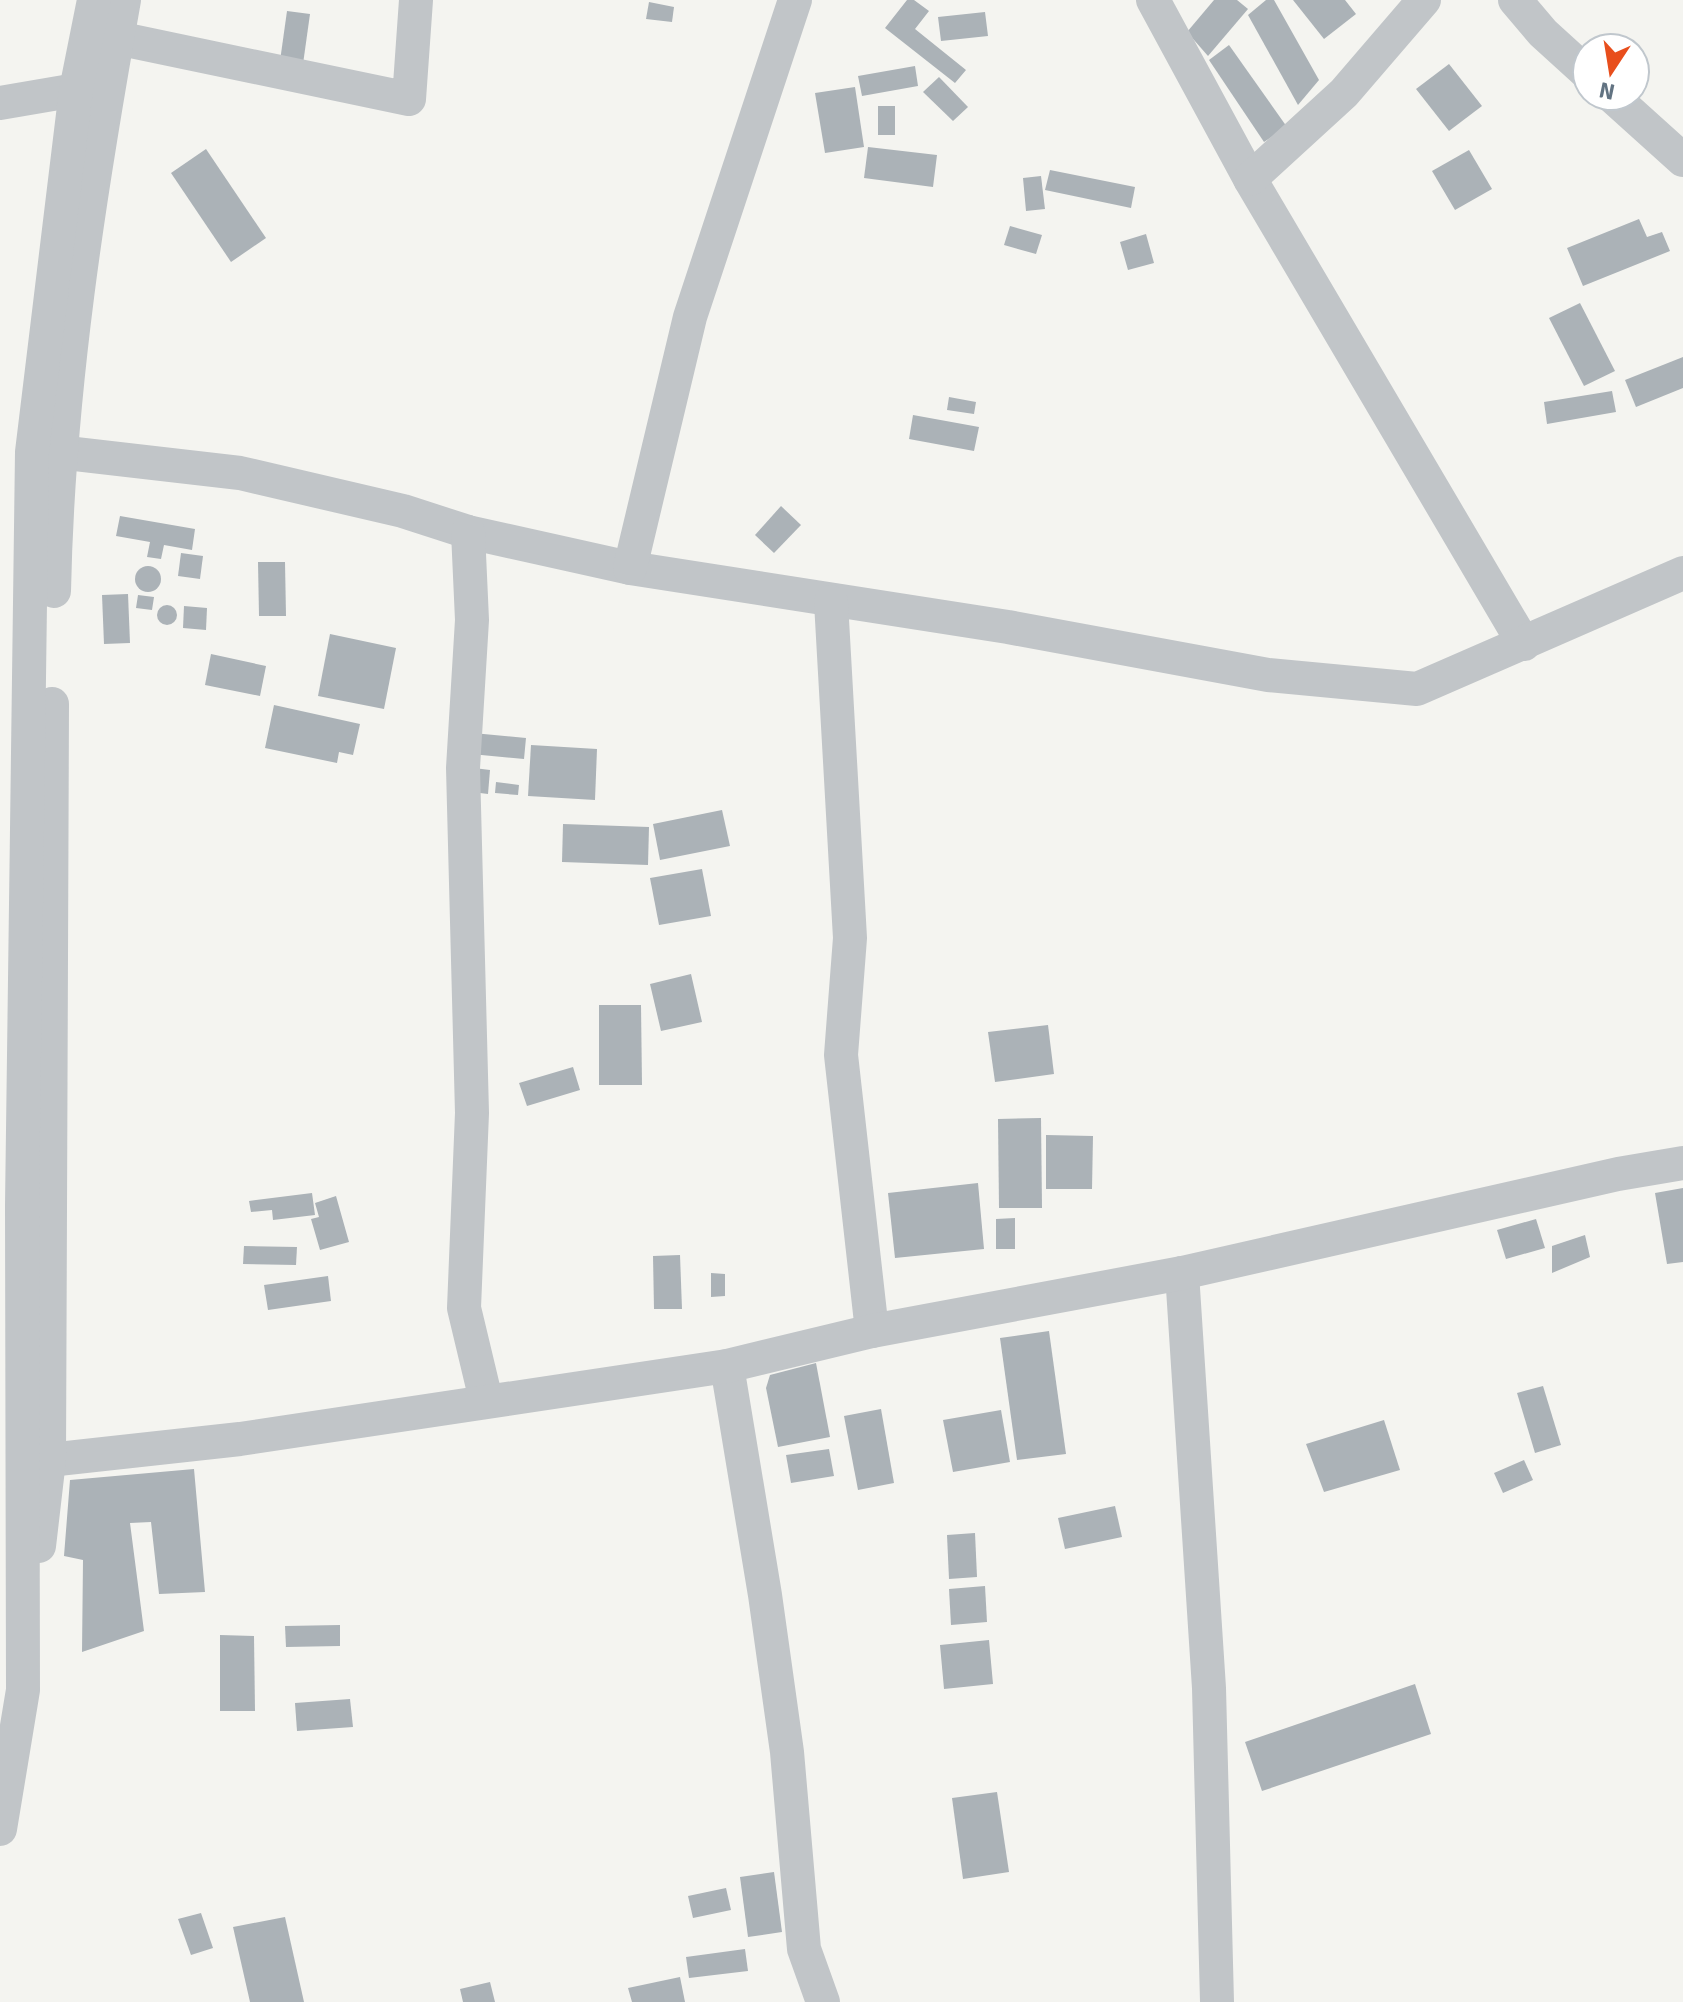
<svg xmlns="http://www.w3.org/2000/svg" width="1683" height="2002" font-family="Signika,sans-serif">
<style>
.building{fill:#abb2b7}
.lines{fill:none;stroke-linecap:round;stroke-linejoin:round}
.minor{stroke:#c1c5c8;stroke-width:34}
</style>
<rect width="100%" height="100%" fill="#f4f4f0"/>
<g class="building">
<polygon points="907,0 914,0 929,11 915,29 966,70 955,83 885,28"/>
<polygon points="1214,0 1237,0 1248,9 1208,56 1187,32"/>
<polygon points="1266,0 1274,0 1319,80 1298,105 1248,15"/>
<polygon points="1293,0 1345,0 1356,14 1324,39"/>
<polygon points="649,2 674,7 672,22 646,19"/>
<polygon points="287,11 310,14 303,64 280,61"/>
<polygon points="985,12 988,36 941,41 938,17"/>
<polygon points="1229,45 1287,127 1264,142 1209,60"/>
<polygon points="1449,64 1482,106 1449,131 1416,89"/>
<polygon points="915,66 918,86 862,96 858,76"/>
<polygon points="939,77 968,107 953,121 923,92"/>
<polygon points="855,87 864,147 825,153 815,93"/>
<rect x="878" y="106" width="17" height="29"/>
<polygon points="868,147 937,155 933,187 864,178"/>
<polygon points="206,149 266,238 231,262 171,173"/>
<polygon points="1469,150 1492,189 1455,210 1432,171"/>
<polygon points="1050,170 1135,187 1131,208 1045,190"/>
<polygon points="1041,176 1045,209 1026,211 1023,178"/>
<polygon points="1639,219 1647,237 1662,232 1670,251 1583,286 1567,248"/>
<polygon points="1010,226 1042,235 1036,254 1004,245"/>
<polygon points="1146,234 1154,263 1128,270 1120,242"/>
<polygon points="1580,303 1615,371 1584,386 1549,318"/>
<polygon points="1683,357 1683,388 1636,407 1625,380"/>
<polygon points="1612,391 1616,412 1547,424 1544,402"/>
<polygon points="949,397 976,402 974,414 947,410"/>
<polygon points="913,415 979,427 974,451 909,439"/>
<polygon points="781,506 801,525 774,553 755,535"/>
<polygon points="120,516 195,529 192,550 164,545 161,559 147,557 150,542 116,536"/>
<polygon points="181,553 203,556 200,579 178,576"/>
<polygon points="258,562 285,562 286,616 259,616"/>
<circle cx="148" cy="579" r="13"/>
<polygon points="128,594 130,643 104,644 102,595"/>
<polygon points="138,595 154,597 152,610 136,608"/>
<circle cx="167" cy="615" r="10"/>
<polygon points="184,606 207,608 206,630 183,628"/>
<polygon points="330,634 396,648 384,709 318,696"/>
<polygon points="211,654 266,666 260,696 205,685"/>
<polygon points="274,705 360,724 353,755 339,752 337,763 265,748"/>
<polygon points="473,733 526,738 524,759 471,754"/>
<polygon points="531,745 597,749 595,800 528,796"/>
<polygon points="474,768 490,770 488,794 472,792"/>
<polygon points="496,782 519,785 518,795 495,793"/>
<polygon points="722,810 730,846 660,860 653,824"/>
<polygon points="563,824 649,827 648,865 562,862"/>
<polygon points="702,869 711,916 659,925 650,878"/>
<polygon points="691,974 702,1022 661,1031 650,984"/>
<polygon points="599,1005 641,1005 642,1085 599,1085"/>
<polygon points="1048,1025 1054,1074 995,1082 988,1032"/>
<polygon points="573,1067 580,1090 527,1106 519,1083"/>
<polygon points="1041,1118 1042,1208 999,1208 998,1119"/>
<polygon points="1046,1135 1093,1136 1092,1189 1046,1189"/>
<polygon points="978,1183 984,1249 895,1258 888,1193"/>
<polygon points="1683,1188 1683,1262 1667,1264 1655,1193"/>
<polygon points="312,1193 315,1215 273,1220 272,1210 251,1212 249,1201"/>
<polygon points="336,1196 349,1242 320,1250 311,1219 319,1217 315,1203"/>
<polygon points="1015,1218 1015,1249 996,1249 996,1219"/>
<polygon points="1536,1219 1545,1248 1506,1259 1497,1230"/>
<polygon points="1585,1235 1590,1257 1552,1273 1552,1246"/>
<polygon points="244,1246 297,1247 296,1265 243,1264"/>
<polygon points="680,1255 682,1309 654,1309 653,1256"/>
<polygon points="711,1273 725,1274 725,1296 711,1297"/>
<polygon points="328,1276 331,1301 268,1310 264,1285"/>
<polygon points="1049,1331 1066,1454 1017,1460 1000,1338"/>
<polygon points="816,1363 830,1437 778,1447 766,1388 770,1375"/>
<polygon points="1543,1386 1561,1445 1535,1453 1517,1393"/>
<polygon points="881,1409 894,1483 858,1490 844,1416"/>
<polygon points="1001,1410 1010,1462 953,1472 943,1420"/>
<polygon points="1384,1420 1400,1470 1324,1492 1306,1444"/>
<polygon points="829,1449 834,1476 791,1483 786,1455"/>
<polygon points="1524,1460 1533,1480 1503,1493 1494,1473"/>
<polygon points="194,1469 205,1592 159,1594 151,1522 130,1523 144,1631 82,1652 83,1560 64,1556 70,1480"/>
<polygon points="1115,1506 1122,1537 1065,1549 1058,1518"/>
<polygon points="975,1533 977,1577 949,1579 947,1535"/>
<polygon points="985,1586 987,1622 951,1625 949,1589"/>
<polygon points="340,1625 340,1646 286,1647 285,1626"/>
<polygon points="220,1635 254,1636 255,1711 220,1711"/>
<polygon points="989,1640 993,1684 944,1689 940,1645"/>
<polygon points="1415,1684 1431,1734 1262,1791 1245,1742"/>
<polygon points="350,1699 353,1727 297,1731 295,1703"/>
<polygon points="997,1792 1009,1872 963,1879 952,1798"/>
<polygon points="774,1872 782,1932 748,1937 740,1877"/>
<polygon points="726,1888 731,1910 693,1918 688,1896"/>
<polygon points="201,1913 213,1948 191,1955 178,1919"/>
<polygon points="285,1917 304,2002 250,2002 233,1927"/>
<polygon points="745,1949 748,1971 689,1978 686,1957"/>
<polygon points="680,1977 685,2002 632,2002 628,1988"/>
<polygon points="490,1982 495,2002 463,2002 460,1989"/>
</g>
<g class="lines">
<g class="minor">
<polyline points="1153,0 1250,179 1524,644"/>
<polyline points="1515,0 1543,33 1587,73"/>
<polyline points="117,38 409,99 416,0"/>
<polyline points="1612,96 1683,160"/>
<polyline points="0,103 76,90"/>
<polyline points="1250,179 1344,93 1424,0"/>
<polyline points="58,452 240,473 403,511 468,532 630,568 1008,627 1268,675 1417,689 1683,573"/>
<polyline points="468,532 472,620 463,768 472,1113 464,1308 486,1400"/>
<polyline points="630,568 690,317 795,0"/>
<path d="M 54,591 C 58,391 89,196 124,0"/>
<polyline points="831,602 850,938 841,1055 872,1331"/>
<polyline points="1182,1273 1209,1688 1217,2002"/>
<polyline points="727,1366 765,1595 787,1752 804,1949 823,2002"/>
<polyline points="49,1460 240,1439 727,1366 872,1331 1182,1273 1618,1174 1683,1163"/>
<polyline points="39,1546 49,1460 52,704"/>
<polyline points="0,1829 23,1690 22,1206 32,452 76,90 94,0"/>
</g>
</g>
<g transform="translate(1611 72) rotate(192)"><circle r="38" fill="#ffffff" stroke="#c0c7cd" stroke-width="2"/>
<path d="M0-6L14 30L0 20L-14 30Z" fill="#e84e1c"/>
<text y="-12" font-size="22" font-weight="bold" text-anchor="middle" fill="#627382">N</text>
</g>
</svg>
